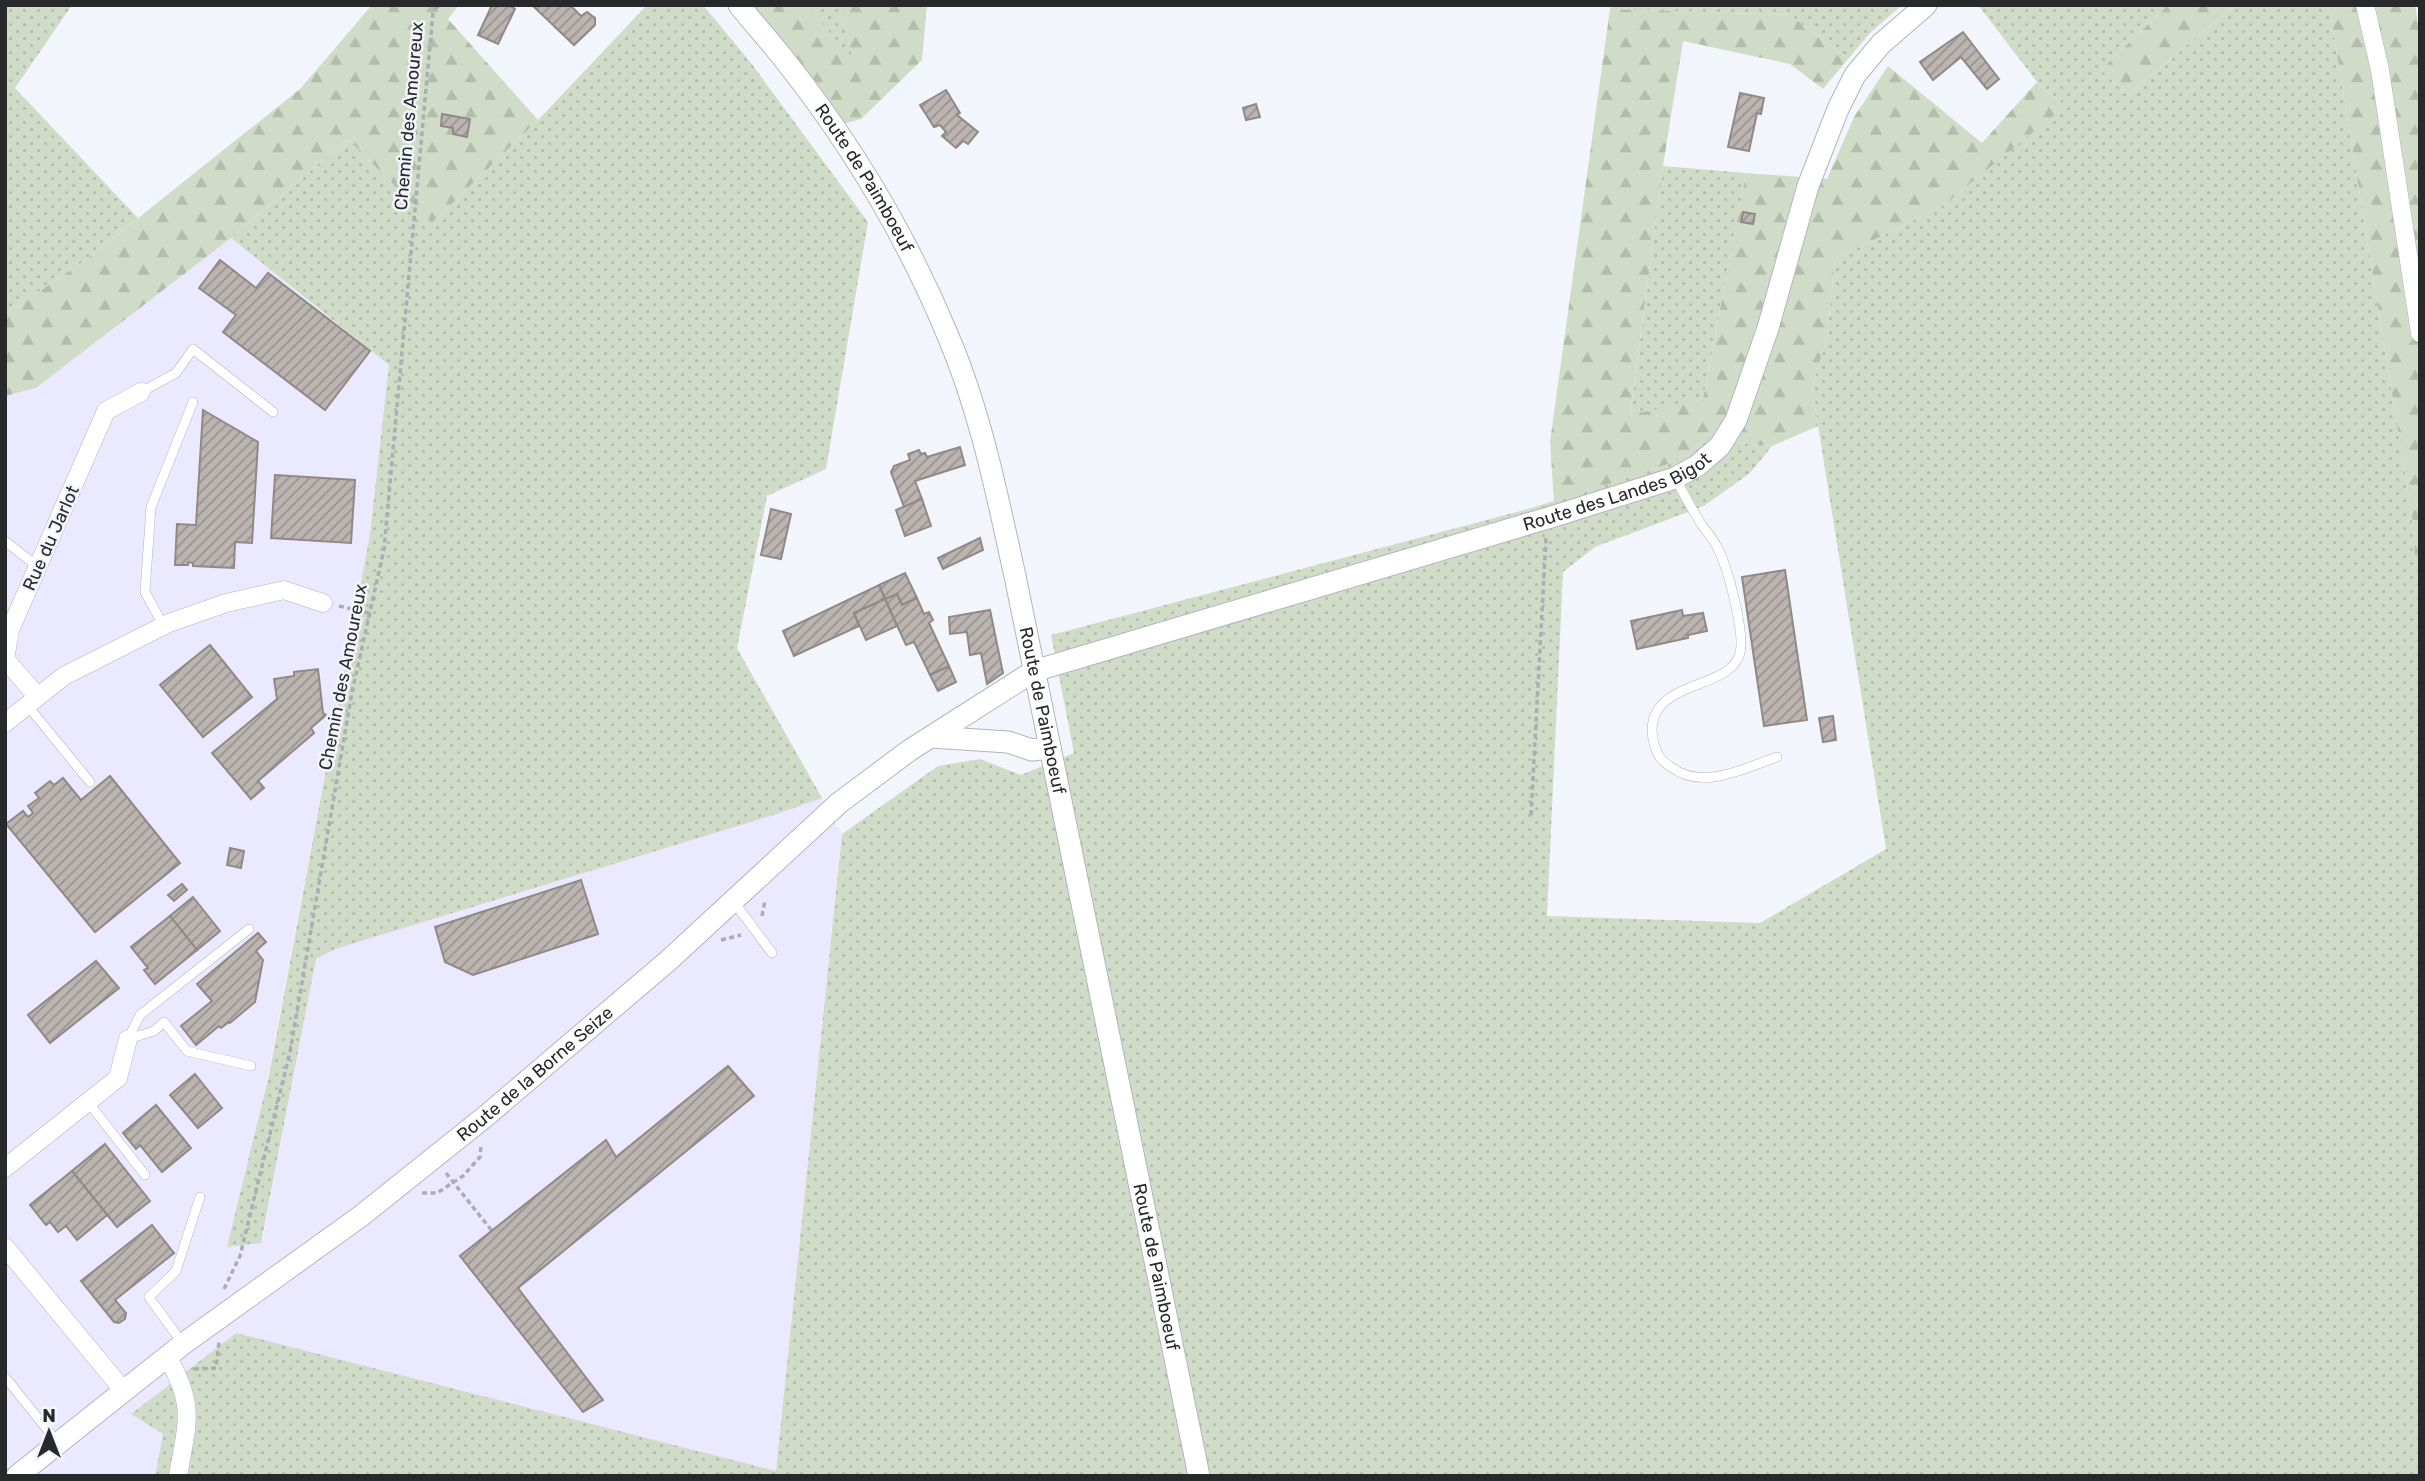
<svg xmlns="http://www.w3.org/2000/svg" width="2425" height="1481" font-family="Rubik,sans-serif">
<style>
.commercial{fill:#ebe9ff}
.grass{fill:url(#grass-dots)}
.forest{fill:url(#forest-firs)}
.building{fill:url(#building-hatch);stroke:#908985;stroke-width:2}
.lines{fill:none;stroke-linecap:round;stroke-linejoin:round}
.service-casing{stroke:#b2b5bc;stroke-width:10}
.minor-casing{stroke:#b2b5bc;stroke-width:19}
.tertiary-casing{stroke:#b2b5bc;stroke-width:23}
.path{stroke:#aaadb1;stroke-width:3.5;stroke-dasharray:5 3.5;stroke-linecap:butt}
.service{stroke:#fff;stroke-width:9}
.minor{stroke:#fff;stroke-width:18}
.tertiary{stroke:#fff;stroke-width:21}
.labels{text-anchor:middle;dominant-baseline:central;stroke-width:5;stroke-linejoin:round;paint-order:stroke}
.street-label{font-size:18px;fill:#28292b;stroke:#f2f6fc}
</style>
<defs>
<pattern id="grass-dots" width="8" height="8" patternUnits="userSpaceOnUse" patternTransform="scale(1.75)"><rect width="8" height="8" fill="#d0dcc8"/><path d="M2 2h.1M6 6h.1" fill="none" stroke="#b3bdac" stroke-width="1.8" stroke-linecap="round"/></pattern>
<pattern id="forest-firs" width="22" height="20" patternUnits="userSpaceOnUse" patternTransform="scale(1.75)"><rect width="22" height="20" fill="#d0dcc8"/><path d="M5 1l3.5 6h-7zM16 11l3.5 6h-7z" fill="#b3bdac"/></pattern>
<pattern id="building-hatch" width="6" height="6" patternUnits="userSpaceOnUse" patternTransform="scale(1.75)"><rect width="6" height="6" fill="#bbb4b1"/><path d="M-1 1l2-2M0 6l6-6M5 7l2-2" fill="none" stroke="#989290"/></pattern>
</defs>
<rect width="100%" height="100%" fill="#f2f6fc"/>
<polygon class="commercial" points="231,238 389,365 370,534 261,1112 262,1243 316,959 334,949 777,814 822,798 842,834 776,1472 236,1333 132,1413 163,1434 155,1476 5,1476 5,396 36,388"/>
<g class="grass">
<polygon points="5,5 72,5 15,88 138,218 83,262 5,314"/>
<polygon points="647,5 703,5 751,63 868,222 826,469 767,496 737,648 822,798 777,814 335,949 316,959 261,1243 227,1247 269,1075 370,534 389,365 231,238 348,139 432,223 538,120"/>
<polygon points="807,5 839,5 854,62"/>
<polygon points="1612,5 1902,5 1870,33 1848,59 1790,15 1610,9"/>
<polygon points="1978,5 2168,5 2101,70 2128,95 2235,5 2329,5 2412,516 2415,554 2420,554 2420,1476 155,1476 163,1434 131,1414 236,1333 776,1471 842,834 938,766 980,759 1021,775 1074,753 1051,635 1532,508 1668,464 1708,440 1772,446 1750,473 1704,506 1595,547 1563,572 1547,916 1760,923 1886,849 1812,388 1827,337 1835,259 1944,205 2064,105 2037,82"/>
<polygon points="1663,166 1746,173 1703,399 1630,416"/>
</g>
<g class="forest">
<polygon points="372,5 459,5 448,19 538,120 432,223 348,139 231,238 36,388 5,396 5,314 83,262 300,89"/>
<polygon points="750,5 807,5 853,60 839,5 927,5 922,60 861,119 843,124"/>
<polygon points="2168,5 2235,5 2128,95 2101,70"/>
<polygon points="2329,5 2415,5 2420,34 2420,554 2415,555 2412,516"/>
<polygon points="1610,9 1790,15 1848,59 1823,89 1790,64 1683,41 1663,166 1630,415 1703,399 1746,173 1827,179 1854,117 1888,66 1982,143 2037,82 2065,106 1944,205 1835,259 1827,337 1812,388 1818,426 1772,446 1708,440 1668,464 1554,502 1550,442"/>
</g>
<g class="building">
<polygon points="492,5 508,5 515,9 498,44 478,35"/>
<polygon points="570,5 581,16 587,12 595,18 595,25 574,45 533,6"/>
<polygon points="1963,32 1999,79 1987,89 1961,57 1933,80 1920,62"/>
<polygon points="946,90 960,113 957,115 978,132 968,144 963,141 956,148 942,136 946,132 940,125 934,127 920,105"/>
<polygon points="1740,93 1764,98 1761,114 1757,113 1749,151 1728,147"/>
<polygon points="1256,104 1260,117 1246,120 1243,108"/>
<polygon points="442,114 470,119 467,137 453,134 453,128 441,126"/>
<polygon points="1743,212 1755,214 1753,224 1741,222"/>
<polygon points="220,260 256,288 268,273 370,351 325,410 223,332 236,315 199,288"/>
<polygon points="203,410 258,442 252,543 235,542 234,568 193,566 193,563 188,562 188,565 175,565 177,524 196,525"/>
<polygon points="960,447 965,465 915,481 922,499 904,507 891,472 894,466 910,460 908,454 919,450 921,454 925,453 927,457"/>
<polygon points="275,475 355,480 351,543 271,538"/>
<polygon points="922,499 931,526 905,536 896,510"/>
<polygon points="771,509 791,514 781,559 761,555"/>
<polygon points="980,538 983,550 943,569 938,558"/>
<polygon points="1785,570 1807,720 1764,726 1742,577"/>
<polygon points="905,573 917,598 902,605 897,594 885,599 879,585"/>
<polygon points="879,585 885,599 854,613 859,626 794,656 783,631"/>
<polygon points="897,594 902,605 917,598 924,614 929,612 933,620 929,623 949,666 930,675 914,642 906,645 885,599"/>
<polygon points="885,599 897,626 866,640 854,613"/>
<polygon points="990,610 1003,673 987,684 981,653 970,655 967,632 950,634 949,617"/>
<polygon points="1682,610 1683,616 1703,613 1707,631 1688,635 1688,638 1637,649 1631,621"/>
<polygon points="210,645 252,697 203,737 160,685"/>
<polygon points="949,666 956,682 938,691 930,675"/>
<polygon points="318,669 323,713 326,715 311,728 314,733 258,781 264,788 251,799 212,753 277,699 274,679 294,676 294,672"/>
<polygon points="1833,716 1836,740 1823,742 1819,718"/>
<polygon points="110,776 180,863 95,932 6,824 23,811 28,817 33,813 28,806 39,798 35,793 50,781 54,785 63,778 81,800"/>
<polygon points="230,848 244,851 241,868 227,865"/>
<polygon points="581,880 598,934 473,975 445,962 435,927"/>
<polygon points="182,884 187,890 174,901 168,895"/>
<polygon points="193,897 220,931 197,950 170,916"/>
<polygon points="170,916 197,950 155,984 144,970 148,968 131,947"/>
<polygon points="258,933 266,942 256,951 263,960 255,1002 230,1023 229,1022 221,1028 219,1026 196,1045 181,1026 212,1001 197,984"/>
<polygon points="96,961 119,988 50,1043 28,1015"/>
<polygon points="728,1066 754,1096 518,1288 603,1400 583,1412 460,1256 606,1140 616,1157"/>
<polygon points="195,1074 222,1108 198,1128 170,1095"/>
<polygon points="156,1105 191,1148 162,1172 140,1145 136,1149 123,1133"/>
<polygon points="105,1144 150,1201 117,1227 72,1171"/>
<polygon points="72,1171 107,1215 77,1240 66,1226 58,1232 50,1222 46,1225 30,1205"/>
<polygon points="152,1225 174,1253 115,1300 126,1313 125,1319 119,1323 114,1322 81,1281"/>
</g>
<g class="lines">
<g class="service-casing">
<g id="service">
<polyline points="141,392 176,373 193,349 273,412"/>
<path d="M 1675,478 C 1684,494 1692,510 1702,525 C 1707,532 1713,539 1717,547 C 1727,565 1747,637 1739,656 C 1728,685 1674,682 1657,711 C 1651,722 1651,735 1655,747 C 1658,757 1662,761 1671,767 C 1702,791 1745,768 1777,757"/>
<polyline points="5,541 38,567"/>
<polyline points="163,625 145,592 151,507 193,402"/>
<polyline points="27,705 90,782"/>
<polyline points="734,902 772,953"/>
<polyline points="128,1039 140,1015 249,929"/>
<polyline points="128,1039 154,1031 164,1022 187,1051 251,1066"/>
<polyline points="88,1102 145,1175"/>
<polyline points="183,1344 149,1297 176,1271 200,1197"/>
<polyline points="5,1377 58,1443"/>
</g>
</g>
<g class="minor-casing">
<g id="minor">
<polyline points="2365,5 2380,70 2420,333"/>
<polyline points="37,696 5,659 10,630 106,411 141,392"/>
<polyline points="5,723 64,676 169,623 226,603 284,590 323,603"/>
<polyline points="5,1168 118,1078 128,1039"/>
<polyline points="5,1247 123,1390"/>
<path d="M 167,1356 C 196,1407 187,1422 178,1476"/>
</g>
</g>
<g class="tertiary-casing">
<g id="tertiary">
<path id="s1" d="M 739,5 C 753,23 769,40 783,58 C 850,142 907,237 948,336 C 981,413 997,495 1015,576 L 1199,1476"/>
<polyline points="931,737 1008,742 1032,750 1050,748"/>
<path id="s2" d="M 17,1476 L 183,1344 L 361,1216 L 486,1116 L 669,960 L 839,803 L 910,750 L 1034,671 L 1548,518 L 1675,478 L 1697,466 L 1720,446 L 1736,420 L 1768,328 L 1808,186 L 1838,109 L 1855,75 L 1881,44 L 1926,5"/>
</g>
</g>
<g class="path">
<polyline points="339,606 369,613"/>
<polyline points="1531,815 1546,538"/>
<polyline points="762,916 765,900"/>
<polyline points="721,940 741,935"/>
<polyline points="446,1173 492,1231"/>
<polyline points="422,1193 437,1193 463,1176 480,1157 481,1146"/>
<polyline points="224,1289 240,1256 290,1052 352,692 384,549 433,12 439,5"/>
<polyline points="194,1369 216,1368 219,1342"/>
</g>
<use href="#service" class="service"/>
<use href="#minor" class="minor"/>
<use href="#tertiary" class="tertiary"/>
</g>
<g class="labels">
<g class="street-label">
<text transform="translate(409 116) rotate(-85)">Chemin des Amoureux</text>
<text stroke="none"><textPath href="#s1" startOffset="214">Route de Paimboeuf</textPath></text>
<text stroke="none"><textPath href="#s2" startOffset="1909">Route des Landes Bigot</textPath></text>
<text transform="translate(51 538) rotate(-66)">Rue du Jarlot</text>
<text transform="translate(343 677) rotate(-79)">Chemin des Amoureux</text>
<text stroke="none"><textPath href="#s1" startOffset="780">Route de Paimboeuf</textPath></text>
<text stroke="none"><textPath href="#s2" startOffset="656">Route de la Borne Seize</textPath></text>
<text stroke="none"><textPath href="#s1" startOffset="1348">Route de Paimboeuf</textPath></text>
</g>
</g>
<rect width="2425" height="1481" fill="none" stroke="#28292b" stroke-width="14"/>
<g transform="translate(49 1432)" stroke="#f2f6fc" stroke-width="5" paint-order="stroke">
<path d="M0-5L12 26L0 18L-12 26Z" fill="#28292b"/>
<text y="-10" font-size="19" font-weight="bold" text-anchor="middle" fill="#28292b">N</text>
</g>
</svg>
